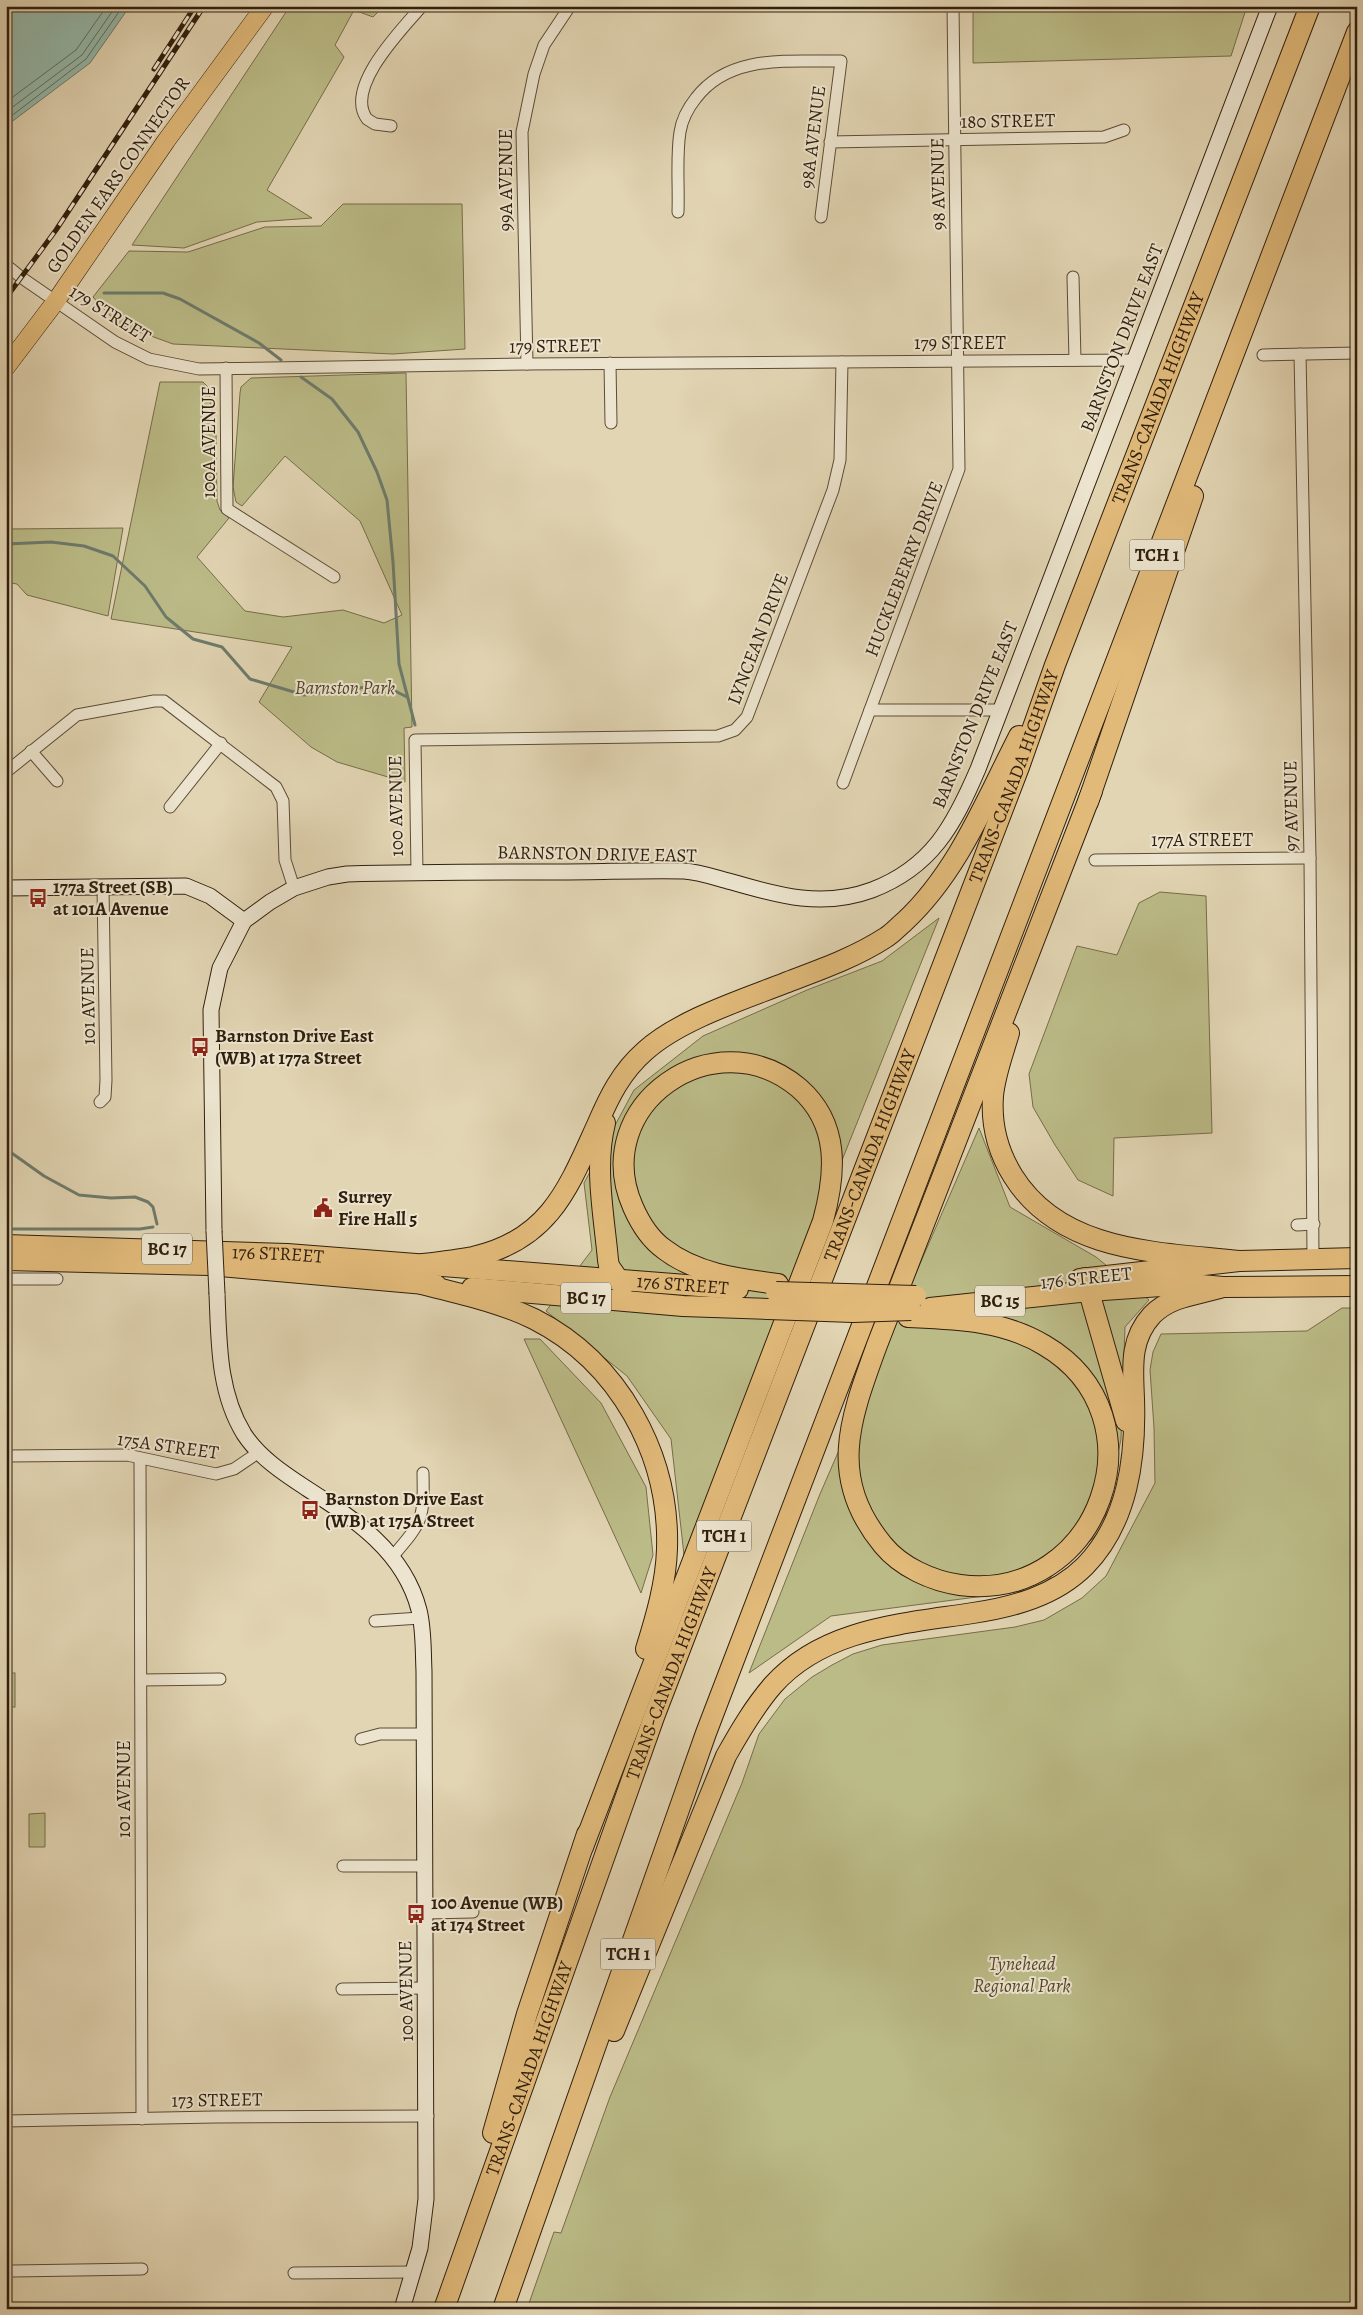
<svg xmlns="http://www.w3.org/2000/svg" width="1363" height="2315" font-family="Alegreya,serif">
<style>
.green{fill:#bbbb87;stroke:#766d4a}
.water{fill:#95b9ab;stroke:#6d7b6c}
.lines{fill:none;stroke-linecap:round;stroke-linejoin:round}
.shore{stroke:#626c5c;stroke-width:1}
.stream{stroke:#6d7b6c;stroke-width:3}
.street-casing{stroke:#5c4c36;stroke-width:13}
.secondary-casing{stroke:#301f0d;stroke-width:17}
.primary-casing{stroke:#301f0d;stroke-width:19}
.highway-casing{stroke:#301f0d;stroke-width:22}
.street{stroke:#ece4ce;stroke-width:11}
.secondary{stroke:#ece4ce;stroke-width:15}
.primary{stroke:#e1ba7a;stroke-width:18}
.highway{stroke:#e1ba7a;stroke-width:20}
.rail-casing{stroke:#301f0d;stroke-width:5}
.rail{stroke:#ece4ce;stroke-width:3;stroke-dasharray:9;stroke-linecap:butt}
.secondary-bridge-casing{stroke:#301f0d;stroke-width:17;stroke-linecap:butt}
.highway-bridge-casing{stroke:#301f0d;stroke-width:22;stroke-linecap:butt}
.secondary-bridge{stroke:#ece4ce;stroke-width:15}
.highway-bridge{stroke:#e1ba7a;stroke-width:20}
.labels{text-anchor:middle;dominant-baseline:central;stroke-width:4;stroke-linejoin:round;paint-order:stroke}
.shield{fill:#ece4ce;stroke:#685a47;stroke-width:1}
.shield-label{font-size:18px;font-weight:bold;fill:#301f0d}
.street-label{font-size:19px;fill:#301f0d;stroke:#ece4ce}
.park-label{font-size:19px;font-style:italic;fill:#53462c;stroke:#ece4ce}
.poi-label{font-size:19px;font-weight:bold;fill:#301f0d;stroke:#ece4ce;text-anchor:start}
</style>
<rect width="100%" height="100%" fill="#e2d5b3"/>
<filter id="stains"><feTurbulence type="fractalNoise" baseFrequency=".004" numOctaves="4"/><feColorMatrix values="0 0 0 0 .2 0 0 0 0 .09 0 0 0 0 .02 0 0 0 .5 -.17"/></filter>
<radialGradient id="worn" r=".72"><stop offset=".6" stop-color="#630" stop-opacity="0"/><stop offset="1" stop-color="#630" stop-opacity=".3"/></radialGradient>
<g class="green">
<polygon points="290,6 379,6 382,8 373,17 354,10 335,45 344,57 267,190 312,218 257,222 184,248 132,245"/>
<polygon points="973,6 1247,6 1231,56 973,63"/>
<polygon points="343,204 462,204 465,349 393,354 173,344 118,324 93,297 129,251 188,252 265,227 321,226"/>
<polygon points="406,373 412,727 404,728 405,782 337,762 311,747 259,702 292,647 111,619 160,382 203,382 208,387 216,433 217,501 220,510 229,518 197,557 245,611 283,617 343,610 384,623 402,615 360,521 285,456 242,506 236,502 233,487 240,393 241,387 251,378"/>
<polygon points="123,528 108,616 27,595 17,584 6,582 6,529"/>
<polygon points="1160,892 1206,896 1212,1133 1114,1138 1113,1196 1078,1180 1055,1145 1033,1107 1029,1074 1077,946 1117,955 1139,903"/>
<polygon points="939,918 684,1555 671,1439 627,1376 546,1311 592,1250 584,1183 634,1090 703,1036 807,990 882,961"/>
<polygon points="979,1128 1010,1207 1096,1257 1149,1300 1125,1327 1121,1439 1103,1529 1038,1589 831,1616 749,1673 820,1494"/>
<polygon points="1342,1308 1357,1308 1357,2309 527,2309 554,2232 561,2233 610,2097 742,1783 759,1734 785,1699 812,1677 832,1665 853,1654 882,1645 1015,1627 1044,1620 1082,1598 1106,1576 1155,1483 1154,1428 1150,1370 1153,1352 1161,1334 1307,1331"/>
<polygon points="524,1339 540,1339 601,1403 646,1487 653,1555 641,1593"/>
<rect x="6" y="1673" width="9" height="34"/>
<polygon points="45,1813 45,1847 29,1847 29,1814"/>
</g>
<polygon class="water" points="6,6 130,6 90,63 6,126"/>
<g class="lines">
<g class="shore">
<polyline points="6,102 76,50 107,6"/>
<polyline points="6,112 82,55 116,6"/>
<polyline points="6,120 86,59 123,6"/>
</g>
<g class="stream">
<polyline points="104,293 163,293 180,299 259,343 281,360"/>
<polyline points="301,377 332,399 358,432 377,472 387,500 393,562 399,664 415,725"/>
<polyline points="6,544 51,542 84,546 113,556 145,586 166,617 193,639 222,647 250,679 304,695 383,685 407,697"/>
<polyline points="6,1149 44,1176 79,1195 111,1198 135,1197 148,1202 153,1207 157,1224"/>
<polyline points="6,1229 140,1229 153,1227"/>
</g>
<g class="street-casing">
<g id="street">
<path d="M 391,126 L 375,124 L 367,119 C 344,88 401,30 422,6"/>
<polyline points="830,142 1104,137 1124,130"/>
<path d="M 678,212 C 679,186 676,157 680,132 C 682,119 688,108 696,98 C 730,53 791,62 841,61 L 821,217"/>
<polyline points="6,265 22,278 115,342 149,359 199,369 527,364 1135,360"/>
<polyline points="1073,277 1075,360"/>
<polyline points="1300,354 1310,858 1313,1258"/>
<polyline points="1263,355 1357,353"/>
<polyline points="610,363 611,423"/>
<polyline points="527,364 522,132 534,74 544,45 570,6"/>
<polyline points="226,368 227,509 334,577"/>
<polyline points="870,710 1001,710"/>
<polyline points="31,751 57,781"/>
<polyline points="6,772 77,715 154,701 164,701 276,787 283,801 285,860 294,888"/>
<polyline points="843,783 959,469 953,6"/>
<polyline points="170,807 221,743"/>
<polyline points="1095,860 1310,858"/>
<polyline points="417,873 415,740 718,736 735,730 747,717 833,490 840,460 842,362"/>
<polyline points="100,1102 105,1097 106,1080 103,887"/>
<polyline points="1297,1225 1314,1224"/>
<polyline points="6,1279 57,1279"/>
<polyline points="6,1456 127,1455 216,1474 234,1469 259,1452"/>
<polyline points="140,1458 142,2119"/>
<path d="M 393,1556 C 423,1521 424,1519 423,1473"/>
<polyline points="375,1621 420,1618"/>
<polyline points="141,1680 220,1679"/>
<polyline points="361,1739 380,1734 425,1734"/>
<polyline points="343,1866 426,1866"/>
<polyline points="426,1913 473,1912"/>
<polyline points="342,1989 426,1988"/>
<polyline points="6,2121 215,2117 428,2116"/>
<polyline points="13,2271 142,2269"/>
<polyline points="294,2273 414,2272"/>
</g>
</g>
<g class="secondary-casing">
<g id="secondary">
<polyline points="6,888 186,886 210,896 244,921"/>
<path d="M 214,1231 L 211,1010 L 220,968 L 244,921 L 270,902 L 294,888 L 328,877 L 347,874 C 419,872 491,872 563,872 C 603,872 644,870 684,871 C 700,872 716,878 732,882 C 780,896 823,908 872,890 C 932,867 954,825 978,769 L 1270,6"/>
<path d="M 217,1294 C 219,1341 218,1392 244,1434 C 259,1457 283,1473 306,1488 C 354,1519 404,1551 419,1610 C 424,1630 423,1651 424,1671 L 426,2199 L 420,2248 L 402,2309"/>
</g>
</g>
<g class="primary-casing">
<polyline id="primary" points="6,367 56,301 166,141 265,6"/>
</g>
<g class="highway-casing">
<g id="highway">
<polyline points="1088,802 1193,496"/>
<path d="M 1009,1033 C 1003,1054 995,1074 993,1096 C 991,1124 998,1152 1013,1176 C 1061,1253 1158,1252 1239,1261"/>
<path d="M 605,1123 C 594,1167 604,1215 608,1260 L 609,1266 L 623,1286"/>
<path id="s1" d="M 6,1245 L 287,1254 L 738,1289"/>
<polyline points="6,1260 209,1265 436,1285"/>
<path d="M 423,1264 C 440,1262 457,1260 473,1257 C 549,1240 568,1189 597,1125 C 609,1097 621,1072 645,1051 C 679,1020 742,1000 785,983 C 819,970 854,958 885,938 C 892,934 898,927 904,922 C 958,872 986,800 1019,736"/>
<polyline points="1085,1278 1126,1421"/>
<polyline points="1080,1279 1239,1261 1357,1258"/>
<path d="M 422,1284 C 460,1294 499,1302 534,1319 C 619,1362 670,1455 667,1549 C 666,1583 656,1617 646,1649"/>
<polyline points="472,1288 683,1306 768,1309"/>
<polyline points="930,1308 1089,1291 1190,1284 1223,1287 1357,1286"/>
<path d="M 908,1317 C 954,1319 1003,1320 1044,1345 C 1167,1417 1099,1603 960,1585 C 932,1581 901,1567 883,1545 C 827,1477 850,1419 877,1345 L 1092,791"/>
<path d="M 583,1847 L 823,1221 C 836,1173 840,1124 799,1088 C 715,1017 588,1105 633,1207 C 640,1223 650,1239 664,1249 C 696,1274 739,1279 778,1284"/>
<path d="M 614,2031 L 726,1756 C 740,1731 754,1707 773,1685 C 824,1628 903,1624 973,1613 C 1013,1607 1055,1596 1085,1566 C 1128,1522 1136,1458 1134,1399 C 1133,1369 1129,1340 1152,1315 C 1172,1295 1198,1295 1223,1287"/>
<polyline points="493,2133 527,2014 587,1834"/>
<path id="s2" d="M 444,2309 L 654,1717 L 1019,767 L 1055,665 L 1310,6"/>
<polyline points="503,2309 706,1733 1357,32"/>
</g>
</g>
<use href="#street" class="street"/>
<use href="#secondary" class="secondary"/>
<use href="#primary" class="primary"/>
<use href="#highway" class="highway"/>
<g class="rail-casing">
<g id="rail">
<polyline points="154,69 195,6"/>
<polyline points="6,298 56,230 204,6"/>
</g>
</g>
<use href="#rail" class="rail"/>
<g class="secondary-bridge-casing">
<polyline id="secondary-bridge" points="214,1231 217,1294"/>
</g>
<g class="highway-bridge-casing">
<g id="highway-bridge">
<polyline points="776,1292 916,1296"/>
<polyline points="768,1309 853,1312 911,1310"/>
</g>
</g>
<use href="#secondary-bridge" class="secondary-bridge"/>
<use href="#highway-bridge" class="highway-bridge"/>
</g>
<defs>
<g id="bus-bare" transform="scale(1.5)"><path d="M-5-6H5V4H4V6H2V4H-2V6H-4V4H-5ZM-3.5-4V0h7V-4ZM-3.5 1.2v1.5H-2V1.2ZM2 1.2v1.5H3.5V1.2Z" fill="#8f2418" stroke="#ece4ce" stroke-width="2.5" paint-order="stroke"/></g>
<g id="civic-bare" transform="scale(1.5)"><path d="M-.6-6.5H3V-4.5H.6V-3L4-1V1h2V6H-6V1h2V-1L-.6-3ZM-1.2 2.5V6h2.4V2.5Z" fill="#8f2418" stroke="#ece4ce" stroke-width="2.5" paint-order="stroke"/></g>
</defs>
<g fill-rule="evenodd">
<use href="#bus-bare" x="38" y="898"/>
<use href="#bus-bare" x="200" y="1047"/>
<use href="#civic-bare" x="323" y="1208"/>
<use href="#bus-bare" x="310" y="1510"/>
<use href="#bus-bare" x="416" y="1914"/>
</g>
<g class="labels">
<g class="shield">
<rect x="1129.5" y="539.5" width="55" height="31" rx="4"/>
<rect x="142" y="1233.5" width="50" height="31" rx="4"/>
<rect x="561" y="1282.5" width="50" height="31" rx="4"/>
<rect x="975" y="1285.5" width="50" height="31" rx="4"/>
<rect x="696.5" y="1520.5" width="55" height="31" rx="4"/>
<rect x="600.5" y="1938.5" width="55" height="31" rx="4"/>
</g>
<g class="shield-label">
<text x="1157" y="555">TCH 1</text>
<text x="167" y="1249">BC 17</text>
<text x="586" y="1298">BC 17</text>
<text x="1000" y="1301">BC 15</text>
<text x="724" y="1536">TCH 1</text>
<text x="628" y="1954">TCH 1</text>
</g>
<g class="street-label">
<text transform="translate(1008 121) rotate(-1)">180 STREET</text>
<text transform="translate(813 137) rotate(-83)">98A AVENUE</text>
<text transform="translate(118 175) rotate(-55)">GOLDEN EARS CONNECTOR</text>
<text transform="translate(506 180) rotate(-90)">99A AVENUE</text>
<text transform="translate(938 184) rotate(-91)">98 AVENUE</text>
<text transform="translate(110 314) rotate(32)">179 STREET</text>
<text transform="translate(1122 338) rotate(-69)">BARNSTON DRIVE EAST</text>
<text x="960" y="343">179 STREET</text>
<text transform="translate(555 346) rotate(-1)">179 STREET</text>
<text stroke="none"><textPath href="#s2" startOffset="2040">TRANS-CANADA HIGHWAY</textPath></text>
<text transform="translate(209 442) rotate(-90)">100A AVENUE</text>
<text transform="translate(904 569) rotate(-69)">HUCKLEBERRY DRIVE</text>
<text transform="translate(758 639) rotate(-69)">LYNCEAN DRIVE</text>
<text transform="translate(975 715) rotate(-68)">BARNSTON DRIVE EAST</text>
<text stroke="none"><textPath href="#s2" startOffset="1635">TRANS-CANADA HIGHWAY</textPath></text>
<text transform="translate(396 806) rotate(-91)">100 AVENUE</text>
<text transform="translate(1291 806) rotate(-91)">97 AVENUE</text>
<text x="1202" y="840">177A STREET</text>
<text transform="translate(597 854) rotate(1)">BARNSTON DRIVE EAST</text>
<text transform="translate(88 996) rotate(-91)">101 AVENUE</text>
<text stroke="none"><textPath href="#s2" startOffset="1230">TRANS-CANADA HIGHWAY</textPath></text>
<text stroke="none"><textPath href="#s1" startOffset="272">176 STREET</textPath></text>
<text transform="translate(1086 1278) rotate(-6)">176 STREET</text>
<text stroke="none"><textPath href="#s1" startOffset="678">176 STREET</textPath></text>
<text transform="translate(168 1446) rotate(8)">175A STREET</text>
<text stroke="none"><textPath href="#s2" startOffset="675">TRANS-CANADA HIGHWAY</textPath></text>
<text transform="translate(124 1789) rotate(-90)">101 AVENUE</text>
<text transform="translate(406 1991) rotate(-91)">100 AVENUE</text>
<text stroke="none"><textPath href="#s2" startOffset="255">TRANS-CANADA HIGHWAY</textPath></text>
<text transform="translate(217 2100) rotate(-1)">173 STREET</text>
</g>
<g class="park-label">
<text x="345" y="688">Barnston Park</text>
<text x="1022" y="1964">Tynehead<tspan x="1022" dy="22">Regional Park</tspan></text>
</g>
<g class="poi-label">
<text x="53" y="887">177a Street (SB)<tspan x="53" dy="22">at 101A Avenue</tspan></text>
<text x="215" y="1036">Barnston Drive East<tspan x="215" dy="22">(WB) at 177a Street</tspan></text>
<text x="338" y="1197">Surrey<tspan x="338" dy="22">Fire Hall 5</tspan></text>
<text x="325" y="1499">Barnston Drive East<tspan x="325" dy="22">(WB) at 175A Street</tspan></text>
<text x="431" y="1903">100 Avenue (WB)<tspan x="431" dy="22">at 174 Street</tspan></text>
</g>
</g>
<rect width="1363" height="2315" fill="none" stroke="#e2d5b3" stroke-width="25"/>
<rect x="8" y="8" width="1348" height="2300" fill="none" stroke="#301f0d" stroke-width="2.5"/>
<rect x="12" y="12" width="1338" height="2290" fill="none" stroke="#301f0d"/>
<rect width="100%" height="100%" filter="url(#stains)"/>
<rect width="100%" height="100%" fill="url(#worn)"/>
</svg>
